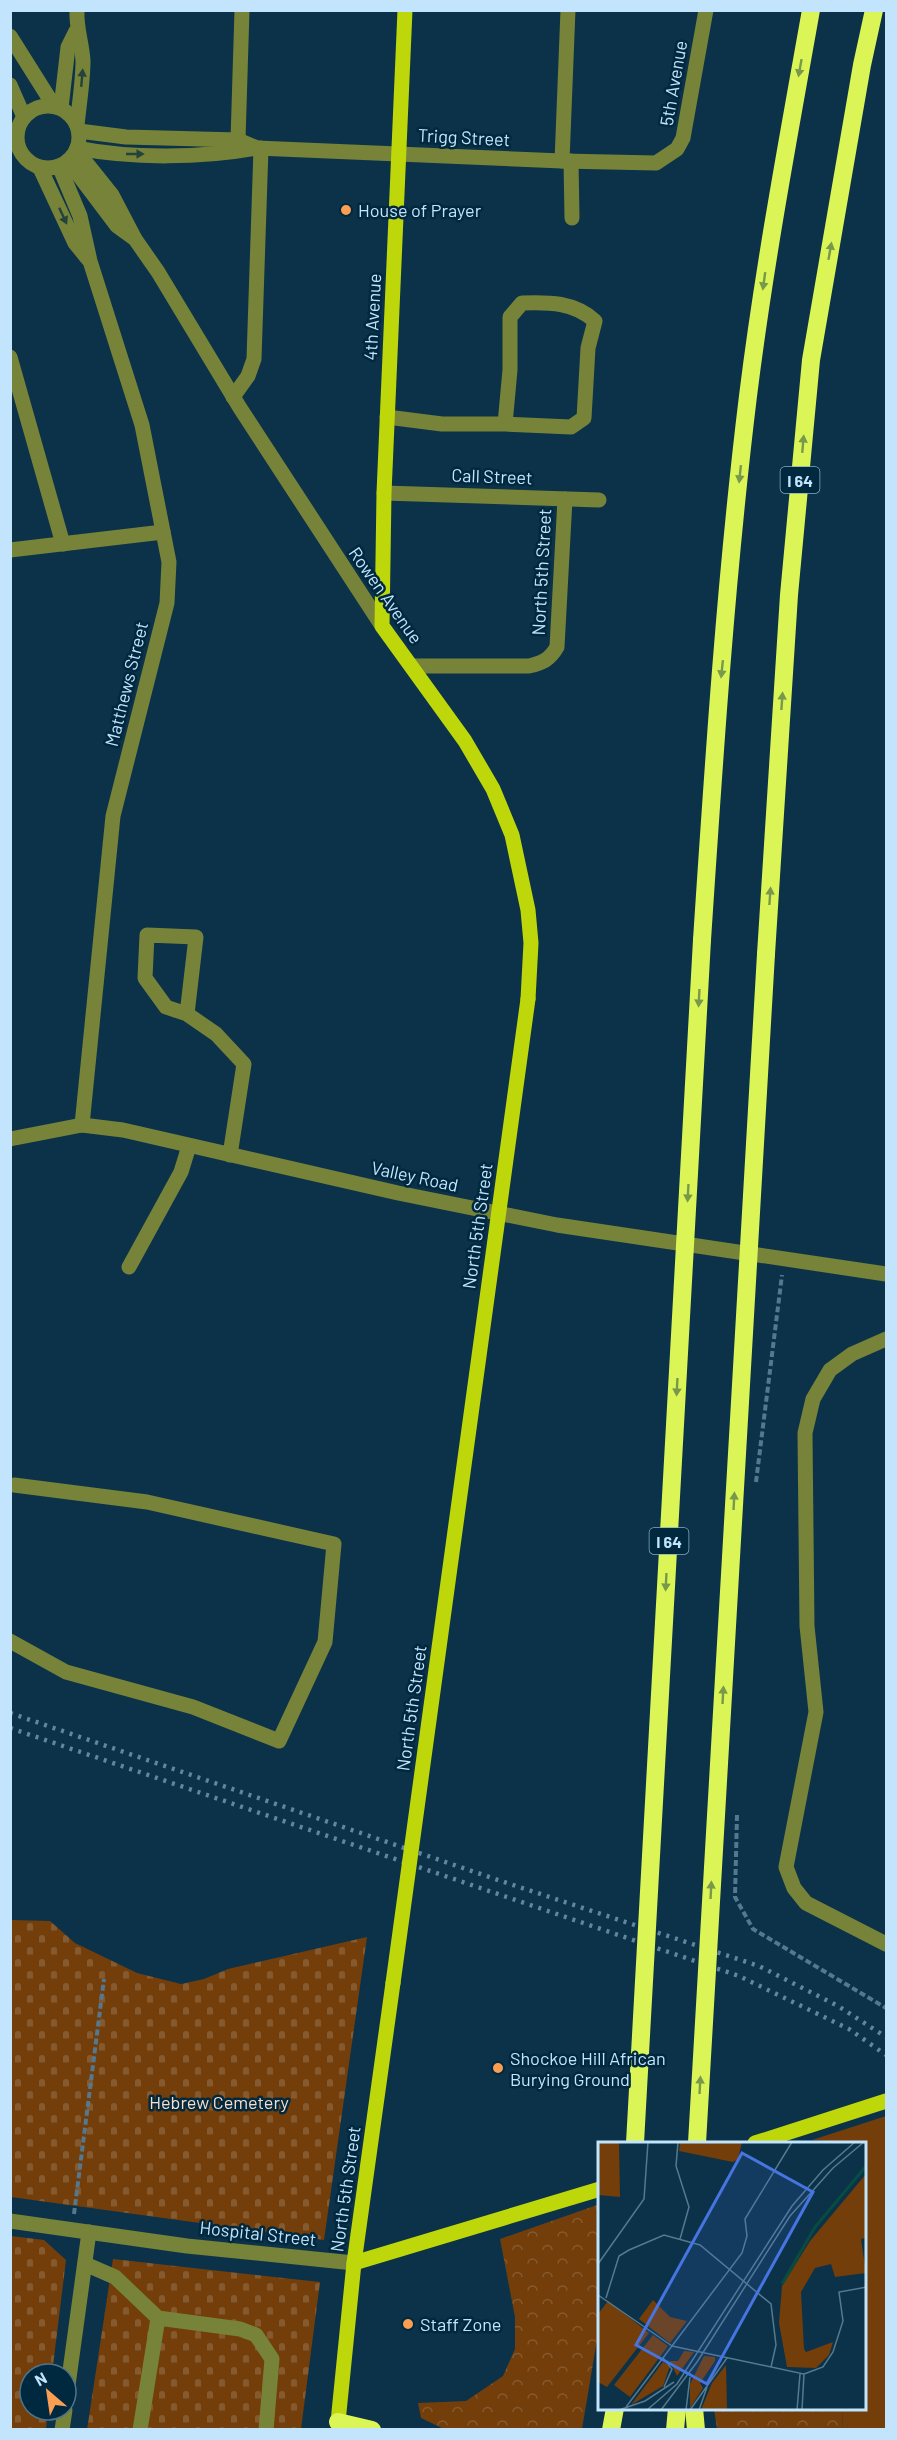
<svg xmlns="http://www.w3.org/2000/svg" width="897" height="2440" font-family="Barlow,sans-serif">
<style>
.grass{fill:#733e0a}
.forest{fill:url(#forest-crowns)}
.cemetery{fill:url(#cemetery-stones)}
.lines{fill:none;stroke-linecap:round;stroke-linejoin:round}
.path{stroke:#53788f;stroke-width:4;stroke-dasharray:6 3;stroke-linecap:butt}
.minor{stroke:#768338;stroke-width:15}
.major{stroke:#bdd70b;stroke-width:15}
.highway{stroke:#dbf557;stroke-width:18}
.rail{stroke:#61869d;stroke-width:4.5;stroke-dasharray:3 6;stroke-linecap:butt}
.major-bridge{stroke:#bdd70b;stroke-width:15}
.highway-bridge{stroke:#dbf557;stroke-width:18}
.oneway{fill:#78994c}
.oneway2{fill:#23433c}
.poi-dot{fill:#fb9e51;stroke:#00283e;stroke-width:2}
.labels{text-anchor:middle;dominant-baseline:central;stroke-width:5;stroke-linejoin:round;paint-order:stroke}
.shield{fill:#00283e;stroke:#88acc4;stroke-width:1.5}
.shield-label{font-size:16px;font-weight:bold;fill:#c2e5fd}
.street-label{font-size:18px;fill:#c2e5fd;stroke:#00283e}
.poi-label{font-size:18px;fill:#c2e5fd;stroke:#00283e;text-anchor:start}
.park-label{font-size:18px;fill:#f8decb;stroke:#00283e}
.inset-river{fill:none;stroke:#074c41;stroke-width:3}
.inset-road{fill:none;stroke:#547a90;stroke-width:1.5}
.view{fill:#4674e1;fill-opacity:0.15;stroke:#4674e1;stroke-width:3}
.inset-edge{fill:none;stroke:#c2e5fd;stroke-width:3}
</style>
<defs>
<pattern id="forest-crowns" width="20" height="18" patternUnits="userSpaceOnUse" patternTransform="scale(1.5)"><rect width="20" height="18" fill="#733e0a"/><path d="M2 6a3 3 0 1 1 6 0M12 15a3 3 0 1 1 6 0" fill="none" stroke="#855a2f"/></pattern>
<pattern id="cemetery-stones" width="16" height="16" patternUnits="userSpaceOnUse" patternTransform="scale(1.5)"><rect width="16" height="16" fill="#733e0a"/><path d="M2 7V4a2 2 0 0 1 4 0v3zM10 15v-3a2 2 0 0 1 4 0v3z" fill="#855a2f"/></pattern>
</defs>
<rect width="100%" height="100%" fill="#0b3248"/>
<polygon class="grass" points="886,2116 886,2429 842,2429 843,2409 866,2408 866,2143 812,2140"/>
<g class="forest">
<polygon points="600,2204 600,2322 582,2429 444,2429 421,2418 418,2403 466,2401 503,2376 515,2349 515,2317 500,2239"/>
<polygon points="714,2409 843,2409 842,2429 717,2429"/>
</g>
<g class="cemetery">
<polygon points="11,1920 50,1921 75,1943 137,1973 181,1984 204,1979 228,1969 367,1937 324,2240 11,2197"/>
<polygon points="11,2236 44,2240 66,2260 52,2374 30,2374 30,2410 48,2410 46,2429 11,2429"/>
<polygon points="113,2259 320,2282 301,2429 87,2430"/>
</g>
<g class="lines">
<g class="path">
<polyline points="756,1482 782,1275"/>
<polyline points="737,1815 735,1897 753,1929 886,2008"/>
<polyline points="74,2214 104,1979"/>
</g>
<g class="minor">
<path d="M 77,10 C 76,29 82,42 83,61 C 83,82 79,104 77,126"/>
<polyline points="10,36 54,106"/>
<polyline points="10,85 24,117"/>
<circle cx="48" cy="137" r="31"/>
<polyline points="61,108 68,47 76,31"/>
<polyline points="79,131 126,137 238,140 257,148"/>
<polyline points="238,140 242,10"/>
<path d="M 77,148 C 132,159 203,158 257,148 L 562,161 L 656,163 L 677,149 L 683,138 L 706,10"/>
<polyline points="76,150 112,195 135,239 158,272 240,408 382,626"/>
<polyline points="68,161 117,226 135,239"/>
<polyline points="562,161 568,10"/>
<polyline points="571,161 572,218"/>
<polyline points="59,166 80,216 90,261 142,425 169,562 167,603 113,816 82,1125"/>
<polyline points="40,168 75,243 88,259"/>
<polyline points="10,357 63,544"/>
<polyline points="233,397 248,376 254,359 261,148"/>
<path d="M 387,417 L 442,424 L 505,424 L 510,370 L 510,317 L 522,303 C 549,302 574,302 595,321 L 588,348 L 584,418 L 571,427 L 505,424"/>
<polyline points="384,493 599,500"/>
<polyline points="10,550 163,532"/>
<path d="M 412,666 L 529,666 C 543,663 550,659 557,647 L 565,499"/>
<polyline points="187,1014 166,1007 145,978 147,935 196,937 187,1014 216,1034 244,1064 230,1155"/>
<polyline points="10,1139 82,1125 123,1130 398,1193 557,1225 886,1274"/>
<polyline points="129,1267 181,1172 189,1146"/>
<polyline points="886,1339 852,1354 830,1370 813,1399 805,1433 807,1626 816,1712 786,1867 794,1888 806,1903 886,1944"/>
<polyline points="10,1641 66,1672 193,1707 279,1741 325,1642 334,1544 147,1502 14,1485"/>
<polyline points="10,2221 187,2246 354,2263"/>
<polyline points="85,2264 115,2277 158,2318 240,2329 256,2335 272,2359 266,2430"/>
<polyline points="66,2400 89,2232"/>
<polyline points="62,2430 65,2410"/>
<polyline points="140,2430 158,2318"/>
</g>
<g class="major">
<polyline points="405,10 384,493 382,626 465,741 493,789 512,835 528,910 531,943 528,999"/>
<polyline points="755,2143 886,2101"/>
<polyline points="354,2263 600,2189"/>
<polyline points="340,2430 338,2422 354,2263 393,1983"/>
</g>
<g class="highway">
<path d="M 702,940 C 714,758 726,576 748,396 C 764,267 788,139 811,10"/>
<polyline points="766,954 789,595 811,360 862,65 874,10"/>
<polyline points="694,2408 696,2430"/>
<polyline points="338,2422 372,2430"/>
<polyline points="611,2430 615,2408"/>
<polyline points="675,2430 677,2408"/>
</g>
<g class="rail">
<polyline points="10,1713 501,1881 759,1966 838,2006 886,2037"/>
<polyline points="10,1728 739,1976 849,2029 886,2055"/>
</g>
<polyline class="major-bridge" points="393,1983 528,999"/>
<g class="highway-bridge">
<polyline points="635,2143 702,940"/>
<polyline points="697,2143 766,954"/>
</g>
</g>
<defs><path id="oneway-solid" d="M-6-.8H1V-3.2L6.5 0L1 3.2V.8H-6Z" transform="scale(1.5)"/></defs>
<g class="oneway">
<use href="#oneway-solid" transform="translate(800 68) rotate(100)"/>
<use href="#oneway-solid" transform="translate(830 251) rotate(-80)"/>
<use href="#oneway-solid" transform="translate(764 281) rotate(98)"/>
<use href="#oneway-solid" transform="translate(803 444) rotate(-85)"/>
<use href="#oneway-solid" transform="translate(740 474) rotate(96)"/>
<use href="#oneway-solid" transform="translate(722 669) rotate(96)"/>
<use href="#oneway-solid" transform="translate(782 701) rotate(-86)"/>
<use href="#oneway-solid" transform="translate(770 896) rotate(-86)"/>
<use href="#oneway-solid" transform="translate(699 998) rotate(93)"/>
<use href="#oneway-solid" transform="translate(688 1193) rotate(93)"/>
<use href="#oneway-solid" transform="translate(677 1387) rotate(93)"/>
<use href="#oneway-solid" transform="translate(734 1501) rotate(-87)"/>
<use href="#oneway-solid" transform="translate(666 1582) rotate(93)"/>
<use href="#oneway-solid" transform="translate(723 1695) rotate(-87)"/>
<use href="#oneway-solid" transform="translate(711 1890) rotate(-87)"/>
<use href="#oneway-solid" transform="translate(700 2085) rotate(-87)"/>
</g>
<g class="oneway2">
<use href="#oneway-solid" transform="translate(82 78) rotate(-85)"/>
<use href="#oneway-solid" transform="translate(135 154)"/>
<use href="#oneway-solid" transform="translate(63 216) rotate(65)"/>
</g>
<g class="poi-dot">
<circle cx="346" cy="210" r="6"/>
<circle cx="498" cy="2068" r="6"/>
<circle cx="408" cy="2324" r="6"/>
</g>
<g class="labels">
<g class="shield">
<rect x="780.5" y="467" width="39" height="26" rx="4.5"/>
<rect x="649.5" y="1528" width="39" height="26" rx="4.5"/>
</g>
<g class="shield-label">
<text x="800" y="480">I 64</text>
<text x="669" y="1541">I 64</text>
</g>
<g class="street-label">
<text transform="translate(673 83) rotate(-80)">5th Avenue</text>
<text transform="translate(464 137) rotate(3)">Trigg Street</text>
<text transform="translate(372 317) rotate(-87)">4th Avenue</text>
<text transform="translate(492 476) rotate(2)">Call Street</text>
<text transform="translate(541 572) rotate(-87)">North 5th Street</text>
<text transform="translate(386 595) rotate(55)">Rowen Avenue</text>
<text transform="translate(126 684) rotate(-76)">Matthews Street</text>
<text transform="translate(415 1176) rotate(12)">Valley Road</text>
<text transform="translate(477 1226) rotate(-82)">North 5th Street</text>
<text transform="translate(411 1708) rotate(-82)">North 5th Street</text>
<text transform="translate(345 2189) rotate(-82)">North 5th Street</text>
<text transform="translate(258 2233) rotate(6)">Hospital Street</text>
</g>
<g class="poi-label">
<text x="358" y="210">House of Prayer</text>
<text x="510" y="2058">Shockoe Hill African<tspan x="510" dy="21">Burying Ground</tspan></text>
<text x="420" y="2324">Staff Zone</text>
</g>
<g class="park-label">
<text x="219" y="2102">Hebrew Cemetery</text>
</g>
</g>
<g transform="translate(598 2142)">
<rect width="268" height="268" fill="#0b3248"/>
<path d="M 65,220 L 72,224 L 65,244 L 33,263 Z" fill="#733e0a"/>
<path d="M 268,32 L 268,96 L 263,97 L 268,131 L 237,135 L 233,122 L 217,126 L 203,150 L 206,207 L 208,210 L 235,200 L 231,213 L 218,226 L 189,225 L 181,181 L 184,144 L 212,99 ZM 86,209 L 96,210 L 79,234 L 72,219 L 80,219 ZM 106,214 L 117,215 L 117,219 L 102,241 L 105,246 L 92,266 L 92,242 ZM 128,223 L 129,268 L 103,268 L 114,241 Z" fill="#733e0a"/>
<path d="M 0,0 L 21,0 L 22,55 L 0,53 ZM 82,0 L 144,0 L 140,17 L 135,20 L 81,9 ZM 55,158 L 72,175 L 89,179 L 72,201 L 41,177 ZM 10,159 L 51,191 L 9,245 L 0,240 L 0,172 ZM 55,193 L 70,204 L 32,255 L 16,243 Z" fill="#733e0a"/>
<path class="inset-river" d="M 184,142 L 217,85 L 269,23"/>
<path class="inset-road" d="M 80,0 L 78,24 L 91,65 L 82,97M 0,122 L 46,57 L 50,0M 0,153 L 74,204M 8,156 L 21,114 L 31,108 L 66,93 L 102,103 L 173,162 L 178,203 L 173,225M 74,204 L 206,232 L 204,268M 65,216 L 74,227 L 66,245M 206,232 L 225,225 L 235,210 L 245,179 L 241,150 L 269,145M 28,265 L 144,111 L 149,94 L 147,77 L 194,0M 21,268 L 47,259 L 76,240M 49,268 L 79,242 L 194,64 L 225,28 L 257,0M 63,268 L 99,220 L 192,74 L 235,26 L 266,0M 88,268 L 92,235M 92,268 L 129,216M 101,268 L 109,245M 199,268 L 202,232"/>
<path class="view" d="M 144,11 L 215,50 L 109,242 L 38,203 Z"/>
<rect width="268" height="268" class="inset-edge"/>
</g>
<rect width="897" height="2440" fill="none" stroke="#c2e5fd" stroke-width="24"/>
<g transform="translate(48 2392) rotate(331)"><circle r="28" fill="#00283e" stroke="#4e748a" stroke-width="1.5"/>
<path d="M0-4.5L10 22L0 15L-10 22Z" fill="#fb9e51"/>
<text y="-9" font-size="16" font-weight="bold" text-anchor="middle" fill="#c2e5fd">N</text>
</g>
</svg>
